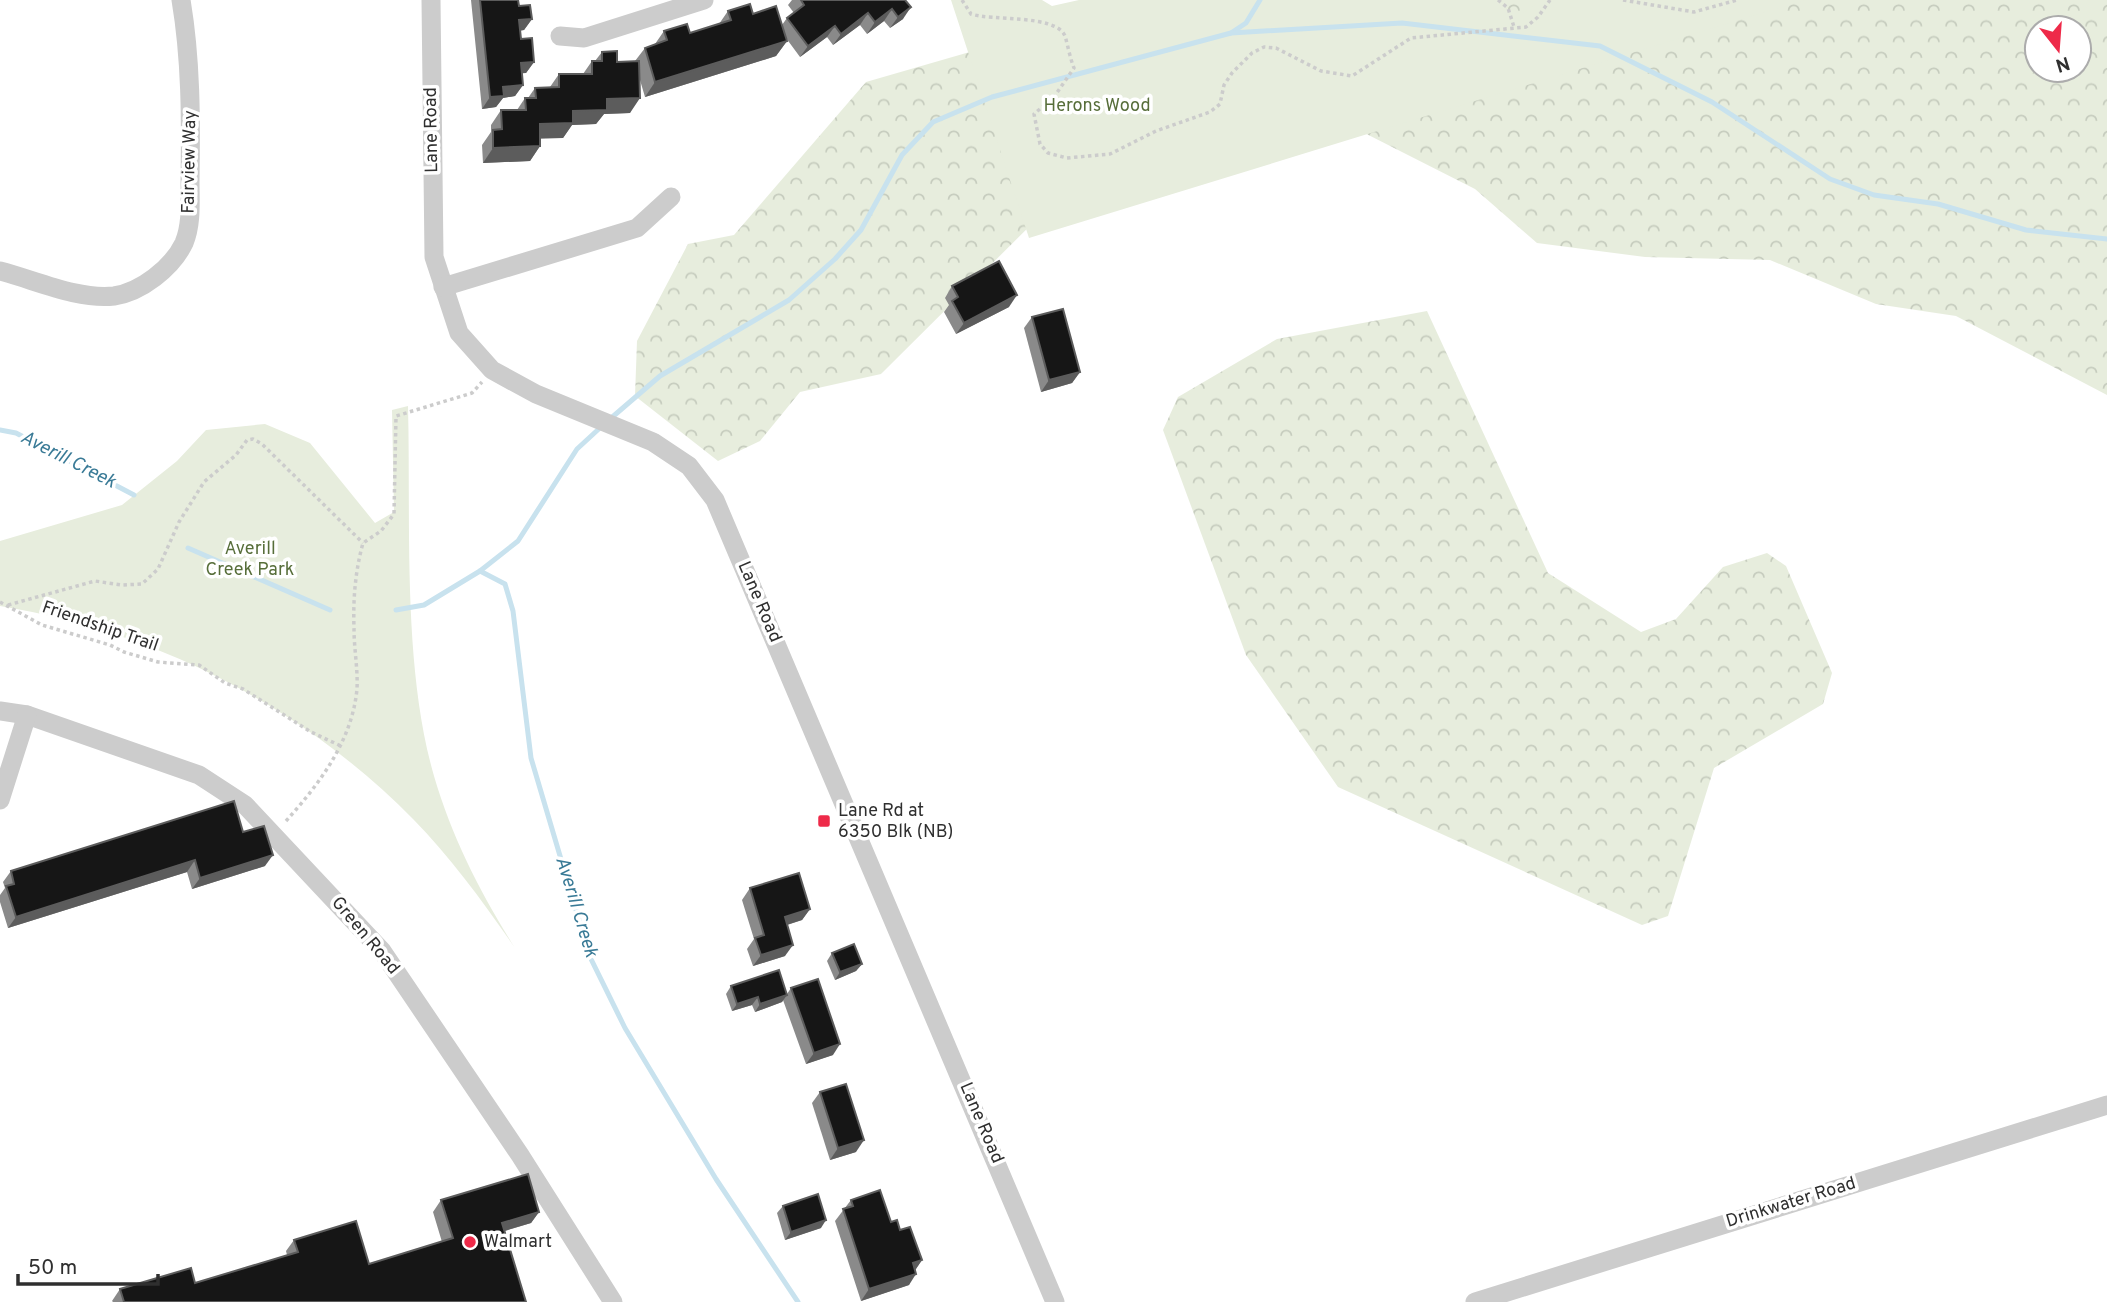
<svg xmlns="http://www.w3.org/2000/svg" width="2107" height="1302" font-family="Overpass,sans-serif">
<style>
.forest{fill:url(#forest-crowns);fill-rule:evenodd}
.green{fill:#e7eddd}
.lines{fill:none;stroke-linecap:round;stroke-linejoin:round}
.stream{stroke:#c8e2ee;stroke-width:5}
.path{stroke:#ccc;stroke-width:3.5;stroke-dasharray:3.5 3.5;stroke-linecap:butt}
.minor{stroke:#ccc;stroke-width:19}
.wall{fill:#8a8a8a}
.shaded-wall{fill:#5c5c5c}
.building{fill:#161616;stroke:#5c5c5c;stroke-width:2}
.poi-dot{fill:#ee2a49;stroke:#fff;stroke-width:2.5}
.labels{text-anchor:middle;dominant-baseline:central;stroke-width:7;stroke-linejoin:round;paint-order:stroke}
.park-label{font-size:18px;fill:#576e3a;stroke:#fff}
.street-label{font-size:18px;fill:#2f2f2f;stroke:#fff}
.poi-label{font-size:18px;fill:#2f2f2f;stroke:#fff;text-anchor:start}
.water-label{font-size:19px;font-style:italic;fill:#397a96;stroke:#fff}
</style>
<defs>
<pattern id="forest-crowns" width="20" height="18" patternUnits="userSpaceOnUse" patternTransform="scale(1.75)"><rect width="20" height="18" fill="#e7eddd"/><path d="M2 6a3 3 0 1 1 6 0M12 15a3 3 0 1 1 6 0" fill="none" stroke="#c6ccbe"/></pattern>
</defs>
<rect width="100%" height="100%" fill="#fff"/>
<g class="forest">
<path d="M 1319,0 L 2107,0 L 2107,395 L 1956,316 L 1876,304 L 1770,260 L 1645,257 L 1537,243 L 1475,189 L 1329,115 L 1054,202 L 881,374 L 800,392 L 760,441 L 718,461 L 635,396 L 637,341 L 688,244 L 734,235 L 866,82 L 987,47 ZM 2037,28 L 2079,28 L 2079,70 L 2037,70 Z"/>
<polygon points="1427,311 1548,573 1641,632 1676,619 1723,567 1767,553 1786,566 1832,673 1823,704 1714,768 1668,916 1642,925 1338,787 1246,655 1163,430 1178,397 1277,339"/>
</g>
<g class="green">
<polygon points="951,0 1042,0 1052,6 1079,0 1501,0 1513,20 1542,0 1804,0 1029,238"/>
<path d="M 408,406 C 411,522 402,665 434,776 C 452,838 481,894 515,948 C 484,903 452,859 413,819 C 303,707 155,631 0,606 L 0,541 L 122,505 L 177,461 L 206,430 L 265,424 L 310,443 L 375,523 L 394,512 L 392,410 Z"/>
</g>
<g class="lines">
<g class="stream">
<polyline points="1231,33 1246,23 1260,0"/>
<polyline points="610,419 660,376 789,300 835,259 861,230 902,155 933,122 992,97 1231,33 1402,23 1600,46 1712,102 1830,179 1874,195 1938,204 2026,230 2107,239"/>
<polyline points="0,430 16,433 134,495"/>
<polyline points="188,548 330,610"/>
<polyline points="480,571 505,584 513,611 531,758 590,957 625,1028 716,1179 798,1302"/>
<polyline points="396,610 424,605 480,571 518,541 577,449 602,426"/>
</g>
<g class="path">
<path d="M 962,0 L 971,14 C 991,21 1056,14 1065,36 C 1068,46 1070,58 1074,68 L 1054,97 L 1034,114 L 1040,144 L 1048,153 L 1067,158 L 1110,154 L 1156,131 L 1210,112 L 1220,104 L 1224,85 L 1232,73 L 1252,53 L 1264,47 L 1276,48 L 1321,71 L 1352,76 L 1411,38 L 1526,27 L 1538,17 L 1550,0"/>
<polyline points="1498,0 1508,8 1514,27"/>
<polyline points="1623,0 1694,12 1737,0"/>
<polyline points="0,602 42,625 110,645 124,652 158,662 199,665 225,683 243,689 311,732 341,746"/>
<polyline points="8,605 95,581 122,585 142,584 158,569 179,522 204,482 236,455 247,440 253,439 262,444 363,543"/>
<path d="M 286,821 C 320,783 352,741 357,689 C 358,669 354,649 354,629 C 353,600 355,572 363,543 L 381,531 L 394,514 L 396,416 L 472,393 L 482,382"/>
</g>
<g class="minor">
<polyline points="431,0 434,257 459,333 492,370 536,394 653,442 689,466 715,500 1055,1302"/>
<polyline points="560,36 584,38 704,0"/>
<path d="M 0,271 C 35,280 78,300 114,296 C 141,292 172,268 184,243 C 192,224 190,201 190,180 C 191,120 191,59 181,0"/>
<polyline points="443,287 637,228 671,197"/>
<polyline points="0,711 27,715 199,775 245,805 382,951 520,1155 613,1302"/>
<polyline points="0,800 27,715"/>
<polyline points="1475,1302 2107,1105"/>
</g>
</g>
<g class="wall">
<polygon points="471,0 518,0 519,6 532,19 524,30 520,31 521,39 534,62 526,73 522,73 523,85 515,96 503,98 496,107 482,109"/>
<polygon points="792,0 905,0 903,19 890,28 884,21 867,34 860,25 833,45 827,37 800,57 786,38 787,41 776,56 645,97 640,80 630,113 604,114 596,124 572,125 563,138 540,138 540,146 530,161 483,163 482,145 491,132 491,125 501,110 517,110 525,98 528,98 535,88 550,87 559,74 583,74 592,61 595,61 602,52 617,62 635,61 645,48 655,44 664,31 690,33 719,24 728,11 753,14 782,25 787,18 794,13 788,5"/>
<polygon points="952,286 1009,307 956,334 944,312 949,305 945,298"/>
<polygon points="1032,317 1080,372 1072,383 1041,392 1024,328"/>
<polygon points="243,832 265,866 192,889 187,872 8,928 0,902 0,895 5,888 3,882 11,871"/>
<polygon points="750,888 810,909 802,920 787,925 785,956 753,966 747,949 754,939 742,900"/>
<polygon points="832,953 862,964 856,971 835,980 827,961"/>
<polygon points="731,986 787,994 791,988 833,1055 806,1064 783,1000 782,1002 755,1012 752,1005 732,1011 726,994"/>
<polygon points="820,1092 856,1152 830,1160 812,1103"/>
<polygon points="441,1200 539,1212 531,1223 505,1231 526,1302 113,1302 112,1301 120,1289 195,1283 287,1255 286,1251 294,1240 369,1264 442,1242 433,1212"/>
<polygon points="851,1200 891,1222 900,1230 922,1260 915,1270 909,1285 861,1301 835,1221"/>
<polygon points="783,1206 821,1228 785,1240 777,1213"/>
</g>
<g class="shaded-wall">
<polygon points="911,7 903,19 890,28 898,17"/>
<polygon points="892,9 884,21 867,34 875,22"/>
<polygon points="868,13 860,25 833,45 841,34"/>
<polygon points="532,19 524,30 511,31 519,20"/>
<polygon points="835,26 827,37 800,57 808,46"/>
<polygon points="787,41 776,56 645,97 655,82"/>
<polygon points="534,62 526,73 513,74 521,63"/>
<polygon points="523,85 515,96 503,98 496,107 482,109 490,97 503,87"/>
<polygon points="640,98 630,113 604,114 596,124 572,125 563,138 529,139 540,124 573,111 607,99"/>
<polygon points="540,146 530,161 483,163 493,148"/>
<polygon points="1017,295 1009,307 956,334 964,323"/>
<polygon points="1080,372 1072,383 1041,392 1049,380"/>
<polygon points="273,855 265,866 192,889 200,878"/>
<polygon points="195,860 187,872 8,928 16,917"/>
<polygon points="810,909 802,920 777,928 785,917"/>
<polygon points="793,945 785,956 753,966 761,955"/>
<polygon points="862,964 856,971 835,980 840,972"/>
<polygon points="787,995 782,1002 755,1012 760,1004"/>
<polygon points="758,997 752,1005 732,1011 737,1004"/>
<polygon points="840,1044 833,1055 806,1064 814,1053"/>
<polygon points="864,1140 856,1152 830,1160 838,1148"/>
<polygon points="539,1212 531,1223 494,1234 502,1223"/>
<polygon points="826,1220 821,1228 785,1240 791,1232"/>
<polygon points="922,1260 914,1272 913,1263"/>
<polygon points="916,1274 909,1285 861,1301 869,1289"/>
</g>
<g class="building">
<polygon points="480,0 518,0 519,6 530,5 532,19 519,20 521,39 532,38 534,62 521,63 523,85 503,87 504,96 490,97"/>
<polygon points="801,0 905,0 911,7 898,17 892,9 875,22 868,13 841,34 835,26 808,46 787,18 804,5"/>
<polygon points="750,4 753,14 776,6 787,41 655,82 645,48 667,40 664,31 687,24 690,33 731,20 728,11"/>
<polygon points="617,51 617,62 639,61 640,98 607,99 607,110 573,111 573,123 540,124 540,146 493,148 493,130 502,129 501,110 526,110 525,98 536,98 535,88 559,87 559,74 592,74 592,61 602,61 602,52"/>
<polygon points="999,261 1017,295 964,323 952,301 958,297 952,286"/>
<polygon points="1063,309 1080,372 1049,380 1032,317"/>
<polygon points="234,801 243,832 264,826 273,855 200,878 195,860 16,917 6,886 14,884 11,871"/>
<polygon points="799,873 810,909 785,917 793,945 761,955 755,938 764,935 750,888"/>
<polygon points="854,944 862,964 840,972 832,953"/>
<polygon points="779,970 787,995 760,1004 758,997 737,1004 731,986"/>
<polygon points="818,979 840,1044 814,1053 791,988"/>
<polygon points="846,1084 864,1140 838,1148 820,1092"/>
<polygon points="528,1174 539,1212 502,1223 526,1302 124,1302 120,1289 191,1268 195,1283 298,1252 294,1240 356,1221 369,1264 453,1238 441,1200"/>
<polygon points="880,1190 891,1222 897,1220 900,1230 910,1227 922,1260 913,1263 916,1274 869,1289 843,1209 853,1206 851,1200"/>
<polygon points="818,1194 826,1220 791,1232 783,1206"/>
</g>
<g class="poi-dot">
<rect x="817" y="814" width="14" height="14" rx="3.5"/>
<circle cx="470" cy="1242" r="7"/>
</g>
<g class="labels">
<g class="park-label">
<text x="1097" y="106">Herons Wood</text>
<text x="250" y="549">Averill<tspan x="250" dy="21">Creek Park</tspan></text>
</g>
<g class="street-label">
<text transform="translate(432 130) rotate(-91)">Lane Road</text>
<text transform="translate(190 162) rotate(-89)">Fairview Way</text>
<text transform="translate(759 602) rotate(67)">Lane Road</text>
<text transform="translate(100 627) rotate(19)">Friendship Trail</text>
<text transform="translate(365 936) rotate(50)">Green Road</text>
<text transform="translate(981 1123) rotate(67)">Lane Road</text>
<text transform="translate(1791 1203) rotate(-17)">Drinkwater Road</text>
</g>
<g class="poi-label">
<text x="838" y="811">Lane Rd at<tspan x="838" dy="21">6350 Blk (NB)</tspan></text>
<text x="484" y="1242">Walmart</text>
</g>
<g class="water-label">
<text transform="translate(68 460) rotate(27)">Averill Creek</text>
<text transform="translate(576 907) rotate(73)">Averill Creek</text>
</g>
</g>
<g transform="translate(2058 49) rotate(163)"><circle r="33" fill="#ffffff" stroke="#acacac" stroke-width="2"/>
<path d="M0-5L12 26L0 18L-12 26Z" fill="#ee2a49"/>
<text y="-10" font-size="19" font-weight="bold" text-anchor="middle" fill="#2f2f2f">N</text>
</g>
<path d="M18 1274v10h140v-10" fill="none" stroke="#2f2f2f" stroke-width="3.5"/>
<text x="28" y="1274" font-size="21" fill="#2f2f2f" stroke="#ffffff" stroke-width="5" paint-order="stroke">50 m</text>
</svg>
